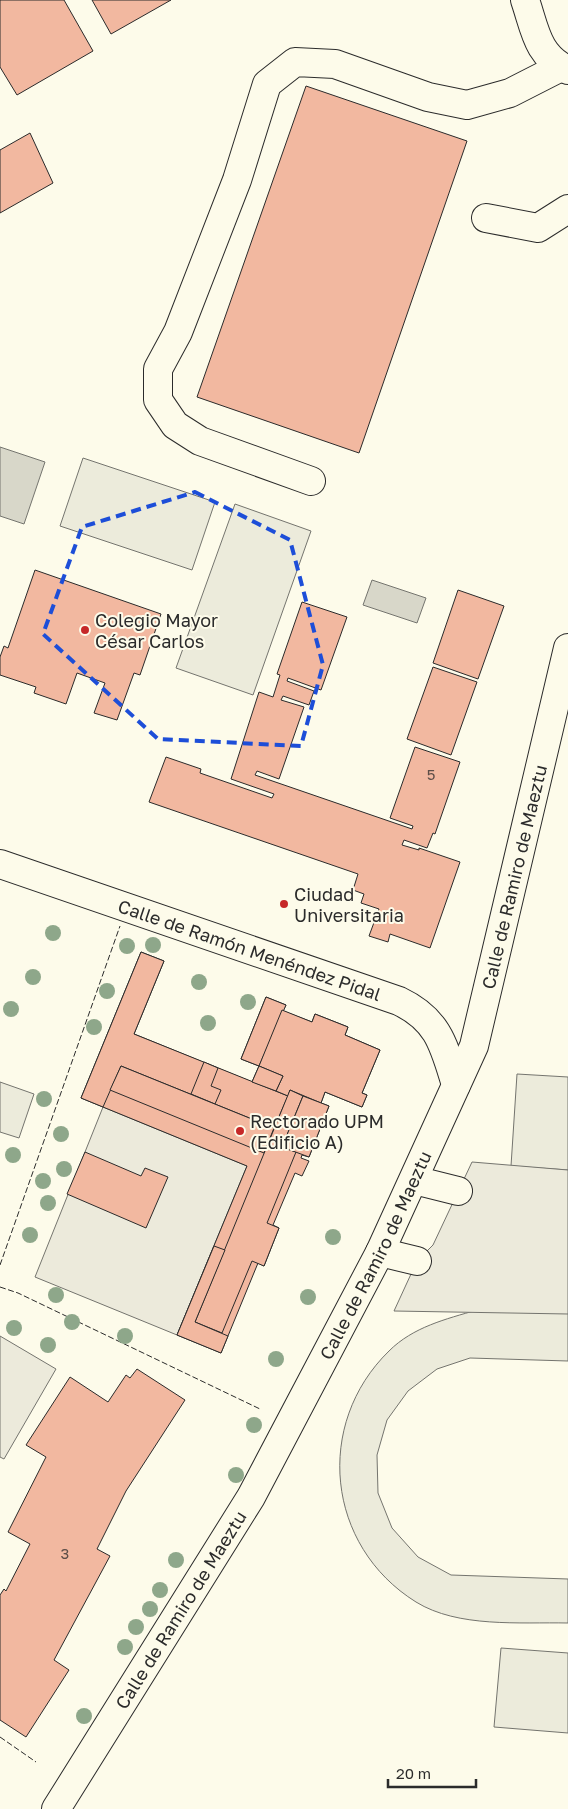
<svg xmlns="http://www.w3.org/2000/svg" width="568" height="1809" font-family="'Golos Text',sans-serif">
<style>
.green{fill:#ecebdb;stroke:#74746e}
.parking{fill:#eceadb;stroke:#74746e}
.water{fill:#d8d7c9;stroke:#74746e}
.building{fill:#f2b8a0;stroke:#2b2b2b}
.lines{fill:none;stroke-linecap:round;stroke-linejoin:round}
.minor-casing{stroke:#2b2b2b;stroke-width:30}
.minor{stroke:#fdfbea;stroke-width:28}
.fence{stroke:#2b2b2b;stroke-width:1;stroke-dasharray:6 2.5;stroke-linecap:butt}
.tree{fill:#8ea78a}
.marked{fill:none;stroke:#1d4ed8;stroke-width:4;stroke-dasharray:10 6;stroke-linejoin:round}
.poi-dot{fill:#c62828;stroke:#fdfbea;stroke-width:2}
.labels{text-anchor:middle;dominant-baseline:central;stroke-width:4;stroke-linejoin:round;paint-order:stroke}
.number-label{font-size:15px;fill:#5d4e48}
.poi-label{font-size:18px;fill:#2b2b2b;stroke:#fdfbea;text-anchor:start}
.street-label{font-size:18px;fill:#2b2b2b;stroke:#fdfbea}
</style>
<rect width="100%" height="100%" fill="#fdfbea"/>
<g class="green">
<polygon points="83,458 215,502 192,570 60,526"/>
<polygon points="235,504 311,531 253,695 176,668"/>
<polygon points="517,1074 568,1077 568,1170 511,1166"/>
<polygon points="0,1082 34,1094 19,1138 0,1132"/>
<path d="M 477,1310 L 568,1313 L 568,1361 L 470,1358 L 437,1369 L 408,1391 L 387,1420 L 377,1455 L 378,1493 L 392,1528 L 418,1557 L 451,1575 L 568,1579 L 568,1623 C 520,1622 458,1628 416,1602 C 326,1546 314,1424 389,1351 C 413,1327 446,1319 477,1310 Z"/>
<polygon points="501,1648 568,1653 568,1733 494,1727"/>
</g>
<g class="parking">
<polygon points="103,1107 247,1166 177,1335 35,1277"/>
<polygon points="472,1162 568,1170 568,1314 394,1311 417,1261 433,1245"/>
<polygon points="0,1336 56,1369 4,1459 0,1457"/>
</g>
<g class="water">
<polygon points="0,447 45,462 24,524 0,516"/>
<polygon points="372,580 426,598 417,623 363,605"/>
</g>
<g class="building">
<polygon points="0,0 64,0 93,51 17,95 0,67"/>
<polygon points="92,0 171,0 111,34"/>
<polygon points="306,86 467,141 359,453 197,397"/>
<polygon points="30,133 53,183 0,213 0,150"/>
<polygon points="35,570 161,614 140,675 134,673 117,720 94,713 105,683 77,673 66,704 34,693 36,687 0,675 0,657 4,646 8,648"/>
<polygon points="458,590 504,606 478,679 433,663"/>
<polygon points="302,602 347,617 321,690 288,678 287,681 314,691 309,705 283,696 281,700 304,707 279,779 257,771 255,775 412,829 413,826 390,818 415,747 460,762 435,834 433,833 427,848 404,840 402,845 419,850 419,848 460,862 430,948 390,934 388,942 369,936 379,909 361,903 364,894 353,890 358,874 149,802 166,757 201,769 200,773 272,798 274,794 231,779 259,692 273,697 280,675 277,674"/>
<polygon points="433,667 477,682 451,755 407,739"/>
<polygon points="141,952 164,961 134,1034 252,1082 259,1066 241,1059 266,997 286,1005 283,1011 312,1022 315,1014 348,1027 345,1035 380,1050 362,1093 367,1095 362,1107 325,1092 321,1103 329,1106 309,1157 302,1155 301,1158 309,1161 302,1176 295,1173 273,1225 279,1228 264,1266 258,1263 221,1353 177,1335 247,1166 81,1098"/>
<polygon points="141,952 164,961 134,1034 288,1096 274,1128 121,1066 103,1107 81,1098"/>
<polygon points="266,997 286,1005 259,1066 241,1059"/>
<polygon points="282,1010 312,1022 315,1014 348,1027 345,1035 380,1050 362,1093 367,1095 362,1107 325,1092 321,1103 290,1090 288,1096 276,1091 283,1076 259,1066"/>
<polygon points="204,1062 218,1068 211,1086 221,1090 215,1104 191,1094"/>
<polygon points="121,1066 274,1128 264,1153 110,1090"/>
<polygon points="259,1066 283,1076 276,1091 252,1082"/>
<polygon points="290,1090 303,1096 282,1147 296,1152 267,1223 279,1228 264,1266 252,1261 222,1333 195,1322"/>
<polygon points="303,1096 329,1106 309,1157 282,1147"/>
<polygon points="85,1152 141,1176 145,1168 168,1177 146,1228 67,1194"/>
<polygon points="214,1246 225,1250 195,1322 228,1336 221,1353 177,1335"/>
<polygon points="137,1369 185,1400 126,1491 97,1549 110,1556 54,1660 69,1670 26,1737 0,1720 0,1595 4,1589 6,1591 30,1544 8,1532 46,1457 26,1445 70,1377 108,1402 126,1375 130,1378"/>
</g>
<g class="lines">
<g class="minor-casing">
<g id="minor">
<path d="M 525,0 C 535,29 537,56 568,70"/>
<polyline points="486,218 538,228 568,209"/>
<polyline points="311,481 200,441 175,425 158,400 158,369 178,332 237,180 267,84 295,62 335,64 428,97 467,105 510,93 561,67"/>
<path id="s1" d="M 0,864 L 399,1001 C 439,1020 444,1046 456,1085"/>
<polyline points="414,1180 458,1191"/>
<polyline points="380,1252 417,1261"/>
<path id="s2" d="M 56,1809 L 251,1497 L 380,1252 L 474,1046 L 568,648"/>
</g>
</g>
<use href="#minor" class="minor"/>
<g class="fence">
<polyline points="0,1265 120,926"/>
<polyline points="0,1287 18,1293 260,1409"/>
<polyline points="0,1737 36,1762"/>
</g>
</g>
<g class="tree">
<circle cx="53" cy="933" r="8"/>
<circle cx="153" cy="945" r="8"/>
<circle cx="127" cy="946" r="8"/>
<circle cx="33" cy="977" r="8"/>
<circle cx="199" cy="982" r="8"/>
<circle cx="107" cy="991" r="8"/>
<circle cx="248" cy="1002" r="8"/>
<circle cx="11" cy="1009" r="8"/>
<circle cx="208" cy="1023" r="8"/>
<circle cx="94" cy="1027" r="8"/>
<circle cx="44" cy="1099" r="8"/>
<circle cx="61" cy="1134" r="8"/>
<circle cx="13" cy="1155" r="8"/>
<circle cx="64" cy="1169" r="8"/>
<circle cx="43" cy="1181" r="8"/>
<circle cx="48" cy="1203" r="8"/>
<circle cx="30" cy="1235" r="8"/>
<circle cx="333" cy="1237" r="8"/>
<circle cx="56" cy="1295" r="8"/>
<circle cx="308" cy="1297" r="8"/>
<circle cx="72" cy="1322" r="8"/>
<circle cx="14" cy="1328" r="8"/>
<circle cx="125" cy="1336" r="8"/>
<circle cx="48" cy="1345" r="8"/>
<circle cx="276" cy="1359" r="8"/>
<circle cx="254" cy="1425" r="8"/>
<circle cx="236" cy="1475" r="8"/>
<circle cx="176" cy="1560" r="8"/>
<circle cx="160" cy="1590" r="8"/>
<circle cx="150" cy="1609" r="8"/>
<circle cx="136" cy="1627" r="8"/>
<circle cx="125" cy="1647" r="8"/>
<circle cx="84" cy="1716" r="8"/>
</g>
<path class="marked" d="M 195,492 L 290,540 L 323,665 L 301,746 L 158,739 L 43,634 L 82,527 Z"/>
<g class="poi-dot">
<circle cx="85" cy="630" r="5"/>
<circle cx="284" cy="904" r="5"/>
<circle cx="240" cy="1131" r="5"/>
</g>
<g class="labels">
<g class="number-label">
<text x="431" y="774">5</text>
<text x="65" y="1553">3</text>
</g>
<g class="poi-label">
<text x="95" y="620">Colegio Mayor<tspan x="95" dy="21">César Carlos</tspan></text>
<text x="294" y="894">Ciudad<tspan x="294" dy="21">Universitaria</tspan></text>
<text x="250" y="1121">Rectorado UPM<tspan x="250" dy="21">(Edificio A)</tspan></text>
</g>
<g class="street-label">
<text stroke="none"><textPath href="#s2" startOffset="1045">Calle de Ramiro de Maeztu</textPath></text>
<text stroke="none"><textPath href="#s1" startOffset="264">Calle de Ramón Menéndez Pidal</textPath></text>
<text stroke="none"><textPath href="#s2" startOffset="640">Calle de Ramiro de Maeztu</textPath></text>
<text stroke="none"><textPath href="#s2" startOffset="235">Calle de Ramiro de Maeztu</textPath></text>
</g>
</g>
<path d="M388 1779v8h88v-8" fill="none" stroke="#2b2b2b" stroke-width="2.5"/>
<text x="396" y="1779" font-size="15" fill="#2b2b2b" stroke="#fdfbea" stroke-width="4" paint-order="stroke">20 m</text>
</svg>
